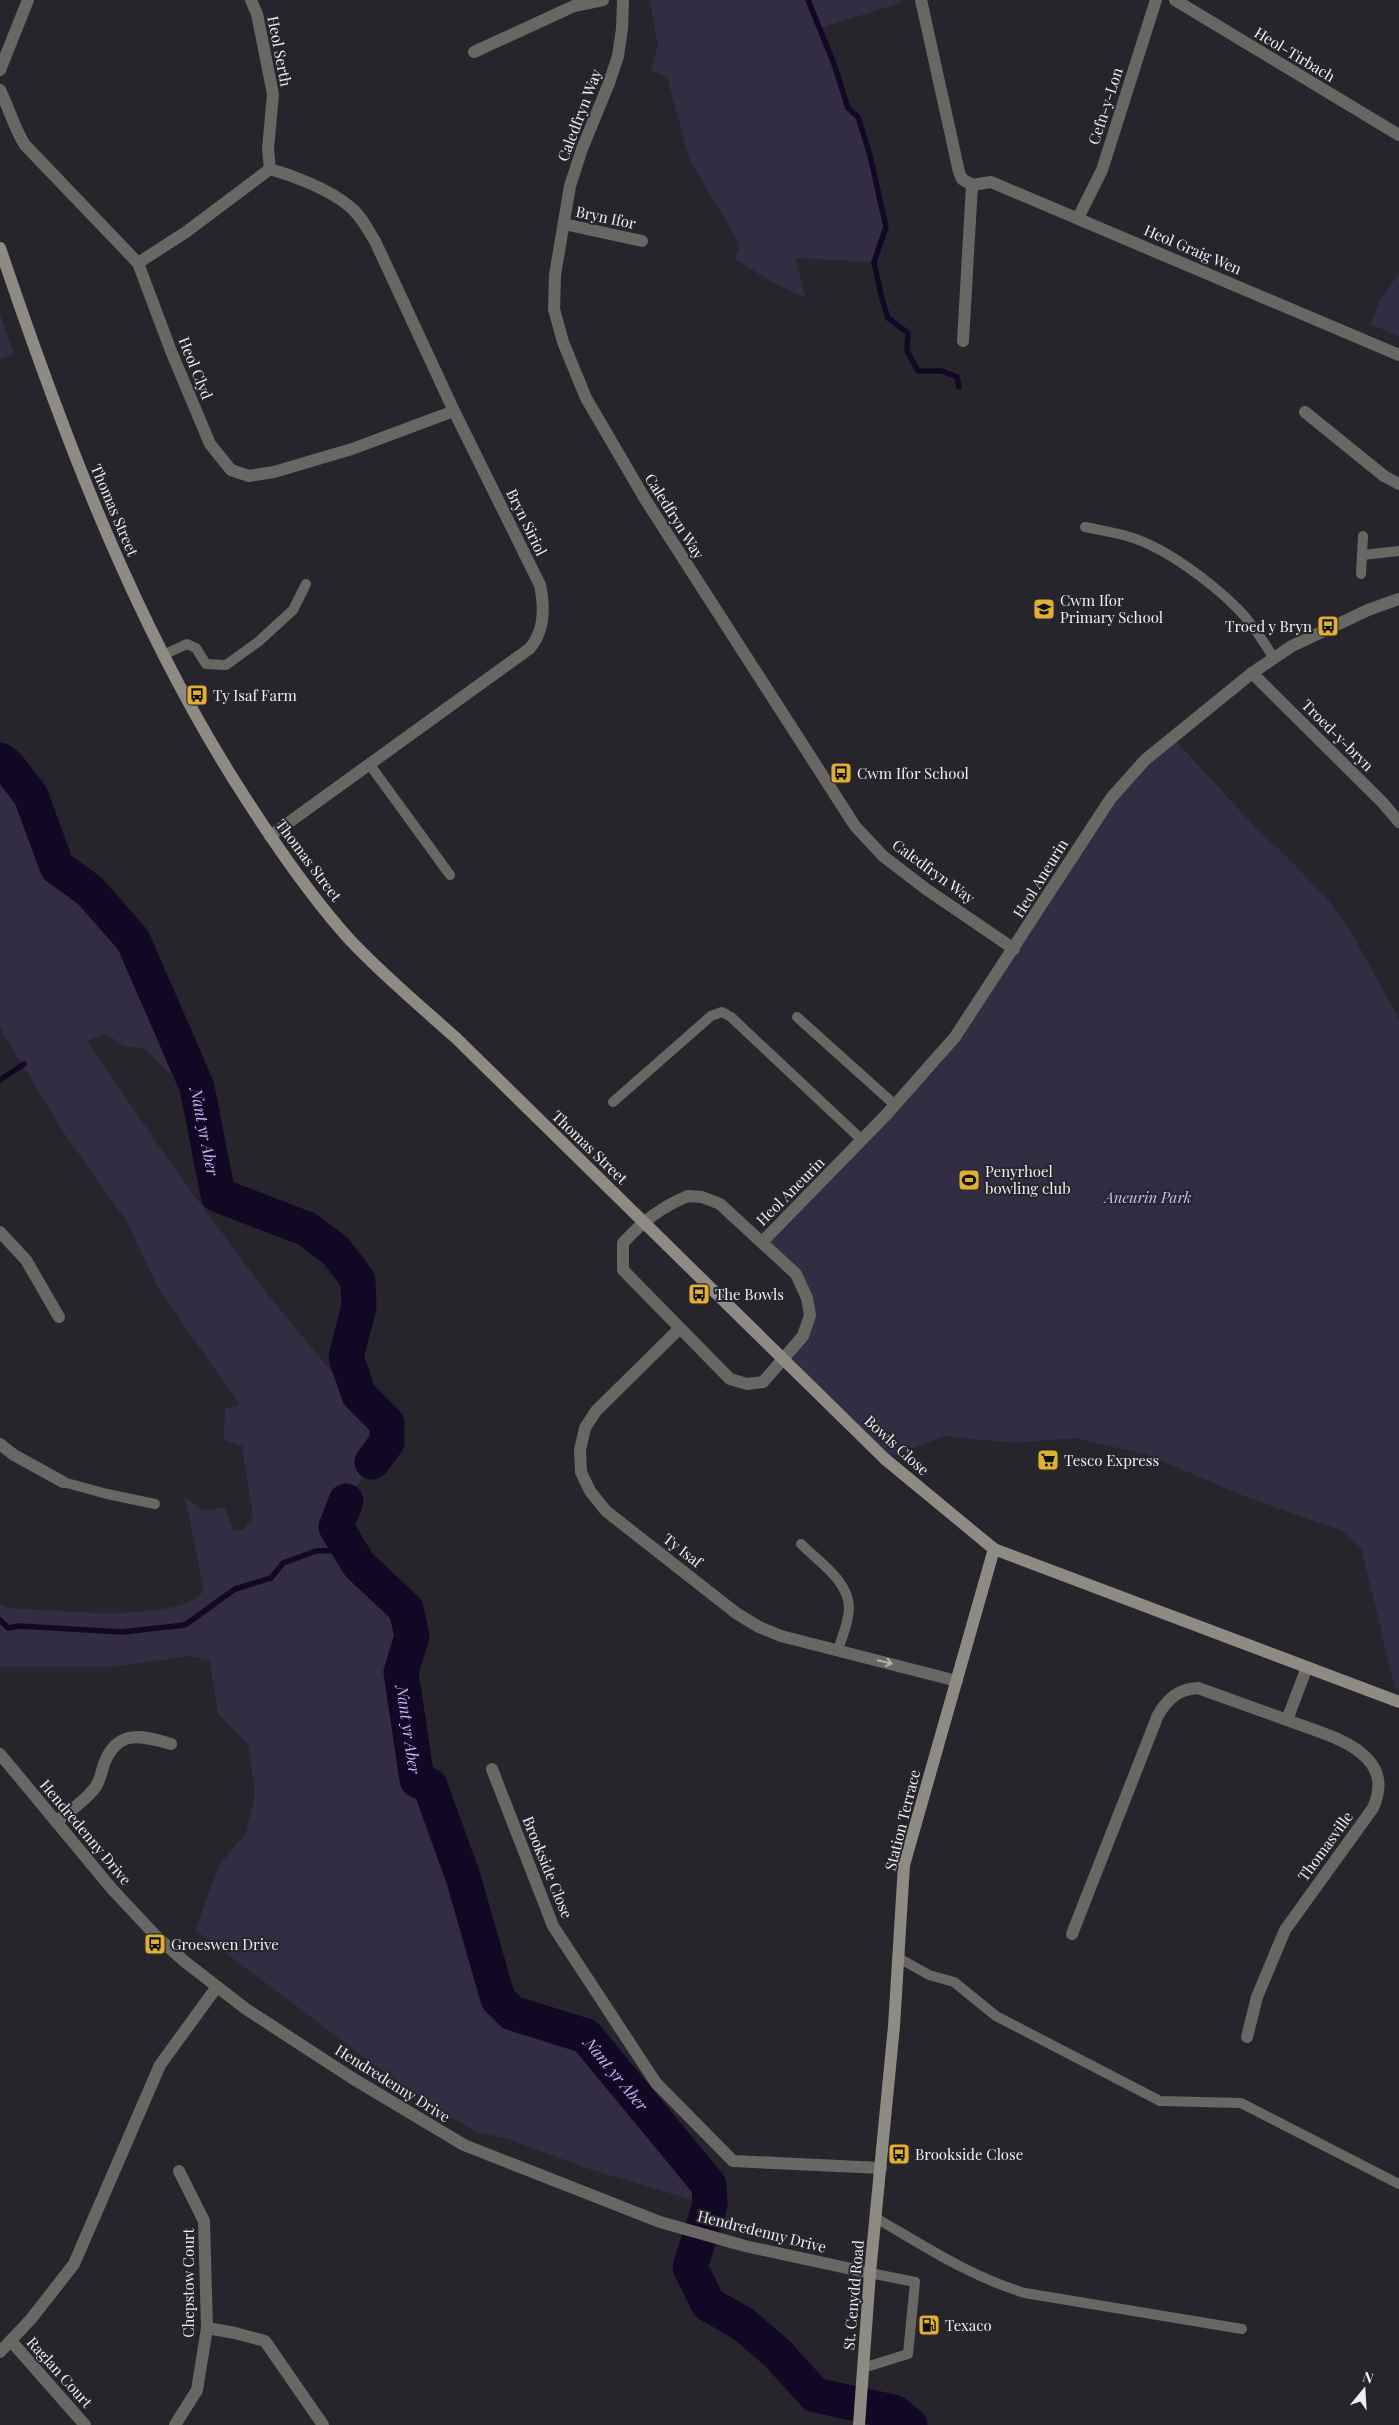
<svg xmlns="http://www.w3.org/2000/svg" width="1399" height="2425" font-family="'Playfair Display',serif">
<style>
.green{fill:#332d43}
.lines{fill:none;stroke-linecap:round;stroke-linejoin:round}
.stream{stroke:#120725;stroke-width:5.5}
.river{stroke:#120725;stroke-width:35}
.lane{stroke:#686763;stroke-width:10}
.street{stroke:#686763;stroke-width:12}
.secondary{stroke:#8e8b85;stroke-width:12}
.oneway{stroke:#b2b1b2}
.labels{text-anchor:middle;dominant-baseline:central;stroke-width:4;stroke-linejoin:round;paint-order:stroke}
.street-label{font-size:15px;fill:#efeef2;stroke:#27252c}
.poi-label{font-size:15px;fill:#efeef2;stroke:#27252c;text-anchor:start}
.park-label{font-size:15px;font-style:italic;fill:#cdbbfb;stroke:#27252c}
.water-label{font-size:16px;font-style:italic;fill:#c7b6f5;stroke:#27252c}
</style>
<rect width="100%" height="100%" fill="#27252c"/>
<g class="green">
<polygon points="650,0 902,0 903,2 820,28 848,108 858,117 886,227 874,262 795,258 806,298 772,282 735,259 740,245 689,158 667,77 651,71 658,45"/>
<polygon points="1399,273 1399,336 1370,324 1380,301"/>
<polygon points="0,314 14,355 0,359"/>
<polygon points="1171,736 1257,829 1286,856 1330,902 1351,932 1399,1019 1399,1689 1395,1688 1361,1548 1342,1531 1244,1496 1148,1455 1075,1438 1014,1443 944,1436 885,1459 783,1359 803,1336 807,1298 763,1241 955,1037 1111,798"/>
<path d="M 0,760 L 8,766 L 31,796 L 57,867 L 90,891 L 133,940 L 197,1087 L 200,1105 L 146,1049 L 123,1046 L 107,1034 L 87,1041 L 174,1168 L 269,1296 L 339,1381 L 359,1395 L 387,1423 L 387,1442 L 346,1501 L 336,1527 L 359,1565 L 406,1609 L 412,1636 L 401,1672 L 417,1779 L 430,1786 L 463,1877 L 498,1999 L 512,2013 L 586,2036 L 709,2185 L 710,2205 L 586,2168 L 508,2139 L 477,2132 L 438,2110 L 372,2063 L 195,1930 L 220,1864 L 246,1833 L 255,1794 L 249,1746 L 218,1713 L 210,1661 L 190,1656 L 110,1667 L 0,1667 L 0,1604 L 9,1608 C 50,1610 180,1625 204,1590 L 185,1497 L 203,1510 L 225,1508 L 234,1530 L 243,1530 L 253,1517 L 242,1446 L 224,1440 L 225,1409 L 240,1405 L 158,1288 L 127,1222 L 62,1130 L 0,1028 Z"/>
</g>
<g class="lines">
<g class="stream">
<polyline points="808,0 834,64 848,108 858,117 870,155 886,227 874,262 882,299 888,318 908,333 907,351 918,371 942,371 957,377 959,387"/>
<polyline points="0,1080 24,1064"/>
<polyline points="0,1620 8,1628 20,1626 122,1632 185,1625 235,1589 271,1578 283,1563 316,1551 350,1550"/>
</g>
<g class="river">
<path id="s1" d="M 0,760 L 8,766 L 31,796 L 57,867 L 90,891 L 133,940 L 197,1087 L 218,1195 L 307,1229 L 336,1251 L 358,1280 L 359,1307 L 346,1357 L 359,1395 L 387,1423 L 387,1442 L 372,1462"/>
<path id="s2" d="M 346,1501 L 336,1527 L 359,1565 L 406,1609 L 412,1636 L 401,1672 L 417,1780 L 430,1786 L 463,1877 L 498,1999 L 512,2013 L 586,2036 L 709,2185 L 710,2205 L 690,2267 L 708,2304 L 743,2324 L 777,2353 L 815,2395 L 894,2412 L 910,2425"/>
</g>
<g class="lane">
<path d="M 1085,527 C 1099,530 1115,532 1130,537 C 1166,548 1211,582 1238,609 C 1252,623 1263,641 1274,658"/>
<polyline points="1363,555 1399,551"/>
<polyline points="1361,574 1363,536"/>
<polyline points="163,655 187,644 196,648 206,664 226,665 258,642 293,610 306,584"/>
<polyline points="370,765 450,875"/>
<polyline points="797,1017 895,1105"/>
<polyline points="613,1102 711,1016 722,1012 731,1017 862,1140"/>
<polyline points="63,1482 107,1494 155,1504"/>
<path d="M 801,1544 C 819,1562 849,1581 849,1608 C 849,1621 842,1637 838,1650"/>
<polyline points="897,1957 929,1975 954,1982 996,2016 1160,2101 1241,2103 1399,2184"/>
<path d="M 876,2218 C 924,2246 971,2277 1025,2293 L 1242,2329"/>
<polyline points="863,2368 908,2354 915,2282 870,2273"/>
</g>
<g class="street">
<polyline points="251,0 257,14 273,94 268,149 270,169"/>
<polyline points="623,0 622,29 618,56 609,83 582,149 570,186 555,275 554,309 563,342 586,398 645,499 855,826 883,856 926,889 1014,949"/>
<polyline points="921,0 959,172 962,179 972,185"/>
<polyline points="1175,0 1399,135"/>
<polyline points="474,52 574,6 603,0"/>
<polyline points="0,70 28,0"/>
<path d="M 0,90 C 9,108 14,128 25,145 L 138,263 L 171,351 L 210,444 L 231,470 L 249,476 L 274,472 L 352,449 L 454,411"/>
<polyline points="972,185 991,182 1399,355"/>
<polyline points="1078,218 1102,170 1156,0"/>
<polyline points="564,224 642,241"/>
<polyline points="138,263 186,232 270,169"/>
<polyline points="963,341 972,185"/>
<polyline points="1305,412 1384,476 1399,484"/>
<polyline points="1252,673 1383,803 1399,822"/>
<path d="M 270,836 L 529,649 C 545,631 545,608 540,585 L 454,411 L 375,241 C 367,229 361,215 349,206 C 330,190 295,176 270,169"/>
<path d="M 688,1196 L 702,1197 L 720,1204 L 796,1274 L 807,1298 L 810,1315 L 803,1336 L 763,1382 L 747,1384 L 730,1379 L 623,1270 L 623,1243 C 642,1222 661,1207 688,1196 Z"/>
<polyline points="0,1232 26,1260 59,1317"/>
<polyline points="763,1241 886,1115 955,1037 1111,798 1145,760 1252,673 1292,646 1368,610 1399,599"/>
<polyline points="679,1329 596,1411 585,1428 580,1450 581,1472 590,1491 606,1511 736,1613 759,1627 781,1636 957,1681"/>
<polyline points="0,1444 14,1455 63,1482"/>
<polyline points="0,1754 112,1889 157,1937 184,1961 246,2009 352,2078 464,2145 660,2222 745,2246 870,2273"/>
<polyline points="492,1769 553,1926 656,2083 733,2161 881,2168"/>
<path d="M 56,1822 C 68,1812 84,1802 94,1789 C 100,1782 101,1773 104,1764 C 117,1729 142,1735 171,1744"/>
<path d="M 1072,1934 L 1158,1715 C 1168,1698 1179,1689 1198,1688 L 1287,1720"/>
<path d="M 1247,2037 L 1257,1997 L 1285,1930 L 1373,1808 C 1399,1750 1325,1735 1287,1720 L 1307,1667"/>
<polyline points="207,2328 235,2333 265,2341 323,2425"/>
<polyline points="11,2341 85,2425"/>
<polyline points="0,2352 31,2319 74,2264 160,2065 216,1988"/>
<polyline points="175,2425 197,2390 207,2328 204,2221 179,2171"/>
</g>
<g class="secondary">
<path d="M 0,248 C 65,440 137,632 248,802 C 279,850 312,898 350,940 C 383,975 420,1006 456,1038 L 885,1459 L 994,1549 L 1399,1702"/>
<polyline points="859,2425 870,2273 894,2026 904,1865 994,1549"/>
</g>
</g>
<defs><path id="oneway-shaft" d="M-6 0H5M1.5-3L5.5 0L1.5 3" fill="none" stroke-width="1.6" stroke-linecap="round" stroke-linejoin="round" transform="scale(1.25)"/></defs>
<use class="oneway" href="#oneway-shaft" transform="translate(885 1662) rotate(14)"/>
<defs>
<g id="school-square" transform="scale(1.125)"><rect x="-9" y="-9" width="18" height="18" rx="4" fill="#e1af34" stroke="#27252c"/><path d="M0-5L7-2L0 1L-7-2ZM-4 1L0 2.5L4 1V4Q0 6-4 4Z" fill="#111"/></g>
<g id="bus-square" transform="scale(1.125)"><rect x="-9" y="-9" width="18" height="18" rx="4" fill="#e1af34" stroke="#27252c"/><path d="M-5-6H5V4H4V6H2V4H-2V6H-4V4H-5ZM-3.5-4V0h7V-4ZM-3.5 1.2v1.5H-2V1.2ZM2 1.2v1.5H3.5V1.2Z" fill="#111"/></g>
<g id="stadium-square" transform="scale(1.125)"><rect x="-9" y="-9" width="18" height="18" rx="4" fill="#e1af34" stroke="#27252c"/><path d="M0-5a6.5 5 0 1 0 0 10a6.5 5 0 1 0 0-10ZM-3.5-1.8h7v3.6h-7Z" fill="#111"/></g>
<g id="supermarket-square" transform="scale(1.125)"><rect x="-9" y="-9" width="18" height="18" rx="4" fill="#e1af34" stroke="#27252c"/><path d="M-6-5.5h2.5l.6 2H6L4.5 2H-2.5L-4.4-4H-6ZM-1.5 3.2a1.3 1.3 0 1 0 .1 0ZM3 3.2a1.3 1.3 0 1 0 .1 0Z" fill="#111"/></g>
<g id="fuel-square" transform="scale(1.125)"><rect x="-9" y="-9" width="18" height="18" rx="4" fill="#e1af34" stroke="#27252c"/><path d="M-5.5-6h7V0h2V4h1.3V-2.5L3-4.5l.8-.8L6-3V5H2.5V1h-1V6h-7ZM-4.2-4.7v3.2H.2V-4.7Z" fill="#111"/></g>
</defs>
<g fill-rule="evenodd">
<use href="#school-square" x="1044" y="609"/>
<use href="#bus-square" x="1328" y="626"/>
<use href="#bus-square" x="197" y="695"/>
<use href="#bus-square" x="841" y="773"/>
<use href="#stadium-square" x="969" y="1180"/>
<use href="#bus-square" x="699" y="1294"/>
<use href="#supermarket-square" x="1048" y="1460"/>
<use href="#bus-square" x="155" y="1944"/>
<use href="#bus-square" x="899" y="2154"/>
<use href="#fuel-square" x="929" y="2325"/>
</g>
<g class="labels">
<g class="street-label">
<text transform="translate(280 51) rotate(79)">Heol Serth</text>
<text transform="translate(1295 54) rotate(31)">Heol-Tirbach</text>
<text transform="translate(1105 106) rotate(-72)">Cefn-y-Lon</text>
<text transform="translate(579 115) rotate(-69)">Caledfryn Way</text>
<text transform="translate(606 217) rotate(12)">Bryn Ifor</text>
<text transform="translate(1193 249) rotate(23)">Heol Graig Wen</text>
<text transform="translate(196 368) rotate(68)">Heol Clyd</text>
<text transform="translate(115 510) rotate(67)">Thomas Street</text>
<text transform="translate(675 516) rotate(58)">Caledfryn Way</text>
<text transform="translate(527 522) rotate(64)">Bryn Siriol</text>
<text transform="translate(1338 735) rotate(45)">Troed-y-bryn</text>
<text transform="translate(309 860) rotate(53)">Thomas Street</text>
<text transform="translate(934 871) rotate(36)">Caledfryn Way</text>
<text transform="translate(1040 878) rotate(-58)">Heol Aneurin</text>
<text transform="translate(590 1147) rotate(44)">Thomas Street</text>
<text transform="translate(790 1191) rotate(-45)">Heol Aneurin</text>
<text transform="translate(897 1445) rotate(42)">Bowls Close</text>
<text transform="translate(683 1550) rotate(38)">Ty Isaf</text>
<text transform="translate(902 1820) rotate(-76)">Station Terrace</text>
<text transform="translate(86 1832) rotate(50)">Hendredenny Drive</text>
<text transform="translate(1325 1846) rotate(-54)">Thomasville</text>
<text transform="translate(548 1867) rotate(68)">Brookside Close</text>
<text transform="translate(393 2083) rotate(32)">Hendredenny Drive</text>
<text transform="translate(762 2231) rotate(14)">Hendredenny Drive</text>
<text transform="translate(188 2283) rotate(-90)">Chepstow Court</text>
<text transform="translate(853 2295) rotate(-85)">St. Cenydd Road</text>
<text transform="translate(60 2372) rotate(48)">Raglan Court</text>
</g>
<g class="poi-label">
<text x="1060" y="600">Cwm Ifor<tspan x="1060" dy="17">Primary School</tspan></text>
<text x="1312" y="626" text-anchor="end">Troed y Bryn</text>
<text x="213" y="695">Ty Isaf Farm</text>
<text x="857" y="773">Cwm Ifor School</text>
<text x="985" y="1171">Penyrhoel<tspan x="985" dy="17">bowling club</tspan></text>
<text x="715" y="1294">The Bowls</text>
<text x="1064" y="1460">Tesco Express</text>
<text x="171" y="1944">Groeswen Drive</text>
<text x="915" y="2154">Brookside Close</text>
<text x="945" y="2325">Texaco</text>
</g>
<g class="park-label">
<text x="1148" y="1197">Aneurin Park</text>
</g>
<g class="water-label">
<text stroke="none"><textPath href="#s1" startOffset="435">Nant yr Aber</textPath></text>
<text stroke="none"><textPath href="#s2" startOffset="260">Nant yr Aber</textPath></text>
<text stroke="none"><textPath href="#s2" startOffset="695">Nant yr Aber</textPath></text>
</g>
</g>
<g transform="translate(1364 2390) rotate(18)" stroke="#27252c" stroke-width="4" paint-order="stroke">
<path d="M0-4L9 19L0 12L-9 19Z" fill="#efeef2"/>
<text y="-8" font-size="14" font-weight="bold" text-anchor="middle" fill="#efeef2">N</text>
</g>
</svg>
